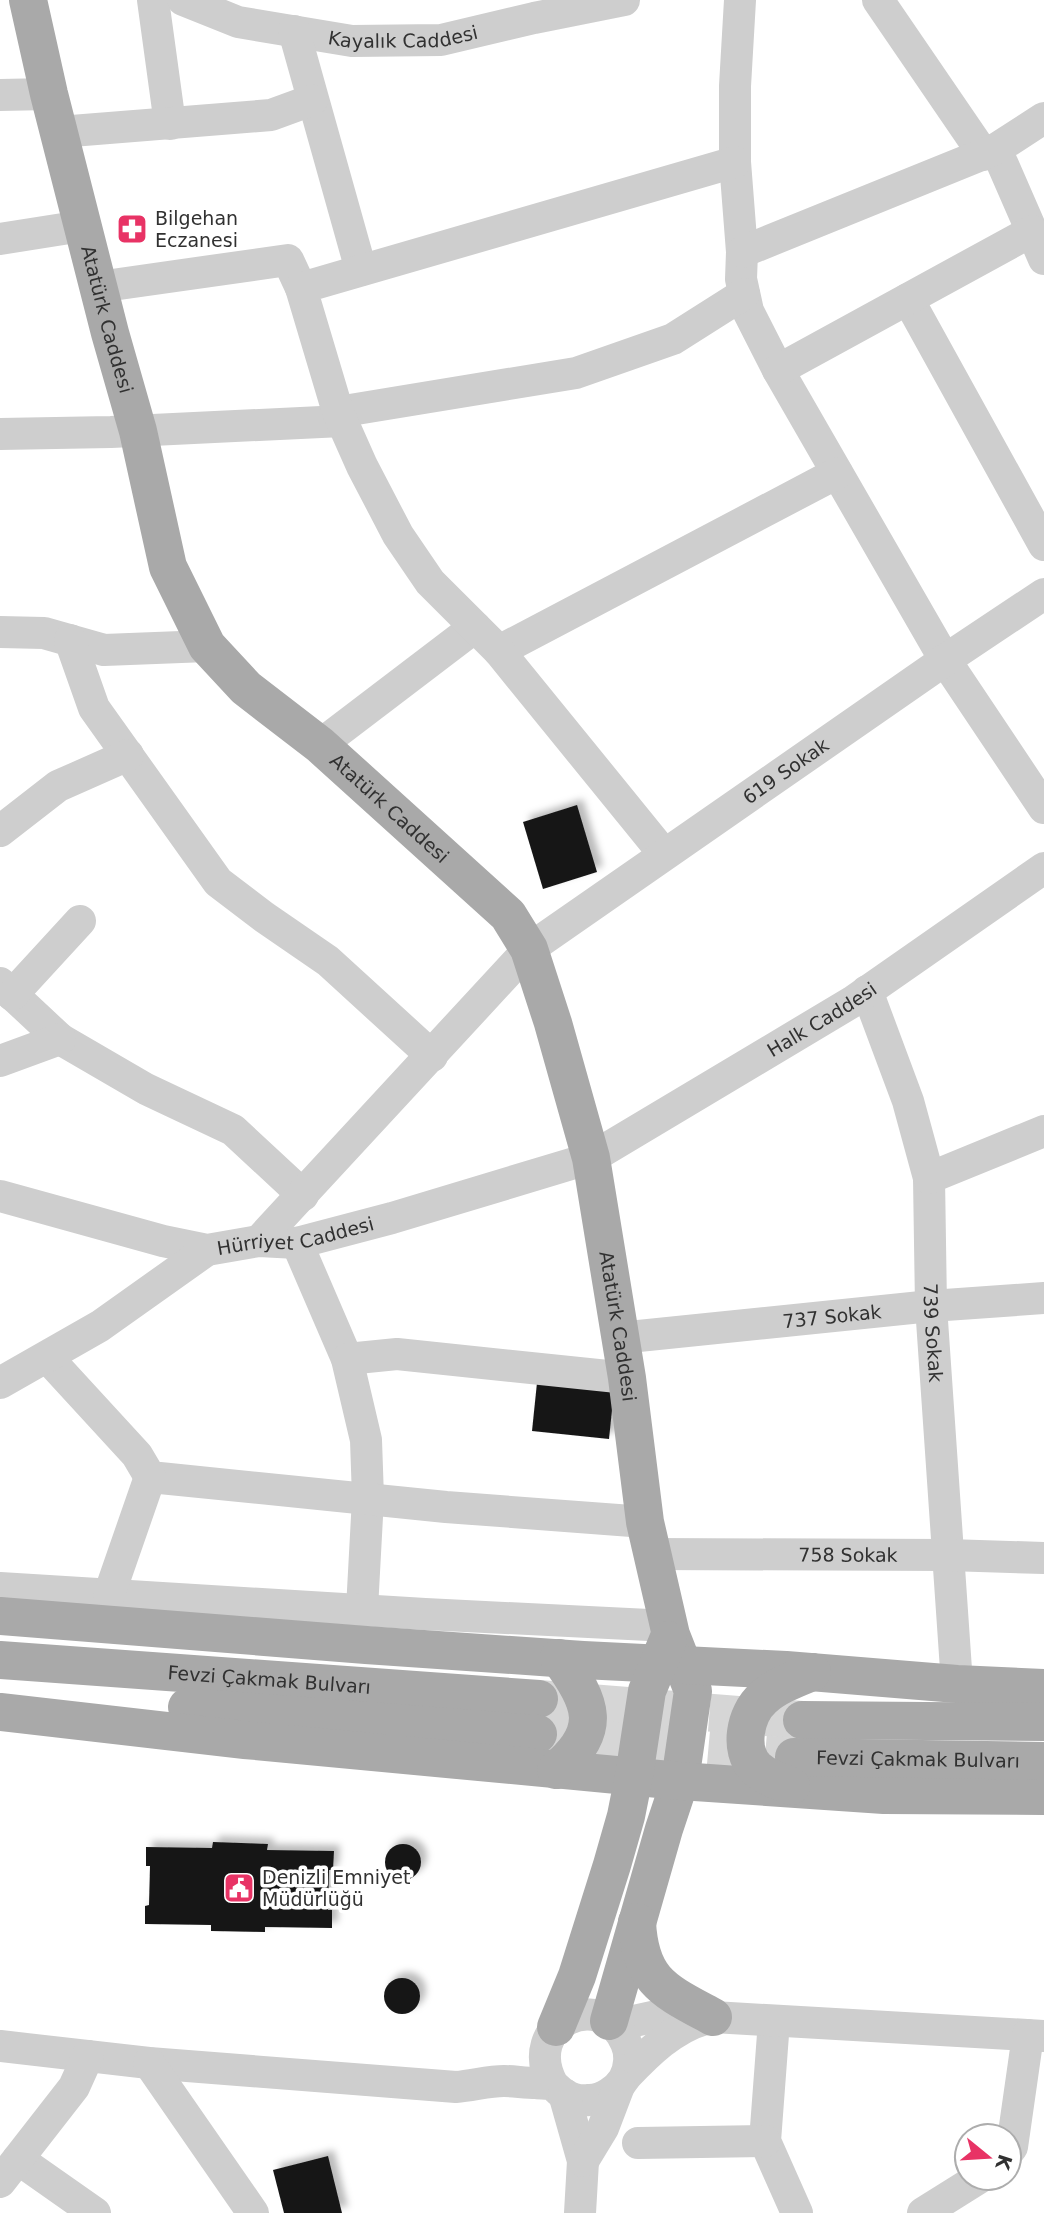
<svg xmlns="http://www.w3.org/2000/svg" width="1044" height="2213" font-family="'DejaVu Sans',sans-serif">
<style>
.building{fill:#181818;filter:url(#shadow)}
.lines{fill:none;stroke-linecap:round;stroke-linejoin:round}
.major-tunnel{stroke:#d6d6d6;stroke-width:38;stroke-dasharray:38 19;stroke-linecap:butt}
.minor{stroke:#cecece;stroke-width:32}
.major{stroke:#a9a9a9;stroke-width:38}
.labels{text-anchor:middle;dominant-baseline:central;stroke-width:7;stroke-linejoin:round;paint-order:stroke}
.street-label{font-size:19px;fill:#313131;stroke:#fff}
.poi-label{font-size:19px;fill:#313131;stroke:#fff;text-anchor:start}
</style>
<defs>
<filter id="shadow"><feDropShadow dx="6" dy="-6" stdDeviation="3.5" flood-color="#0004"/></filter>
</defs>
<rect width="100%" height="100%" fill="#fff"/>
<g class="building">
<polygon points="577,805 597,872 543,889 523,822"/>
<polygon points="538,1373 615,1381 609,1439 532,1431"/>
<polygon points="213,1842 268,1844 267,1850 334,1851 333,1870 329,1870 328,1910 332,1910 332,1928 265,1927 265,1932 211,1931 211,1925 145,1924 145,1906 149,1905 150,1866 146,1866 146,1847 212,1848"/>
<circle cx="403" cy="1862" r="18"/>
<circle cx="402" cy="1996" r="18"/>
<polygon points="328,2156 342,2213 284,2213 273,2170"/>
</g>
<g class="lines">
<g class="major-tunnel">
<polyline points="539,1699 802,1720"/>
<polyline points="538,1734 794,1757"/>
</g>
<g class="minor">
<polyline points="153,0 170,124"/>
<path id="s1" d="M 183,0 L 238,22 L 352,41 L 441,40 L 534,18 L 624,0"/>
<polyline points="740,0 735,86 735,162 742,252 741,279 748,311 778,370 945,660 1044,808"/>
<polyline points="878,0 984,155"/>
<polyline points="294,31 361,270"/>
<polyline points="0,95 49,94"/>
<polyline points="59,132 271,115 312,100"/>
<polyline points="996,149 1044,259"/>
<polyline points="0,239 82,226"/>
<polyline points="742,252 996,149 1044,118"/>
<polyline points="98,287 288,260 301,288"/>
<polyline points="908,299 1044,545"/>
<polyline points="778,370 1032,231"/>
<polyline points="338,412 576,373 673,339 744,294"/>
<polyline points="0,434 111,432 342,421"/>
<polyline points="0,632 44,633 104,650 207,646"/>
<polyline points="70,640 94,708 218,882 264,917 328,961 432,1056"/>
<polyline points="499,651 837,473"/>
<polyline points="320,745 475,627"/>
<polyline points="0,831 58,786 128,755"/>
<polyline points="664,854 499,651 430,582 398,535 362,466 338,412 301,288 735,162"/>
<polyline points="0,983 60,1039 146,1089 233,1130 303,1195"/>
<path id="s2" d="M 867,991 L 908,1101 L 929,1178 L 931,1306 L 957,1684"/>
<polyline points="12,995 80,921"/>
<polyline points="0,1061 60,1039"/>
<polyline points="929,1178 1044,1131"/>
<path id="s3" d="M 0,1196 L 163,1241 L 207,1250 L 259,1241 L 297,1243 L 392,1218 L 591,1158 L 852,1002 L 1044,868"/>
<path id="s4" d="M 259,1241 L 529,949 L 945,660 L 1044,594"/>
<polyline points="297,1243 347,1359 366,1440 368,1498 362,1609"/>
<path id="s5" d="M 619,1338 L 931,1306 L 1044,1298"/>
<polyline points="47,1357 137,1455 150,1477 446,1507 645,1522"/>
<polyline points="347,1359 397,1354 627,1378"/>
<polyline points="0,1383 100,1326 207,1250"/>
<path id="s6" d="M 652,1554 L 948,1555 L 1044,1558"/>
<polyline points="0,1588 425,1614 669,1626"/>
<polyline points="109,1595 150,1477"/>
<polyline points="774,2021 765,2141 797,2213"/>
<polyline points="616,2025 657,2016 713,2017 1044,2036"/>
<path d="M 0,2046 L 149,2063 L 456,2087 C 472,2086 488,2081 504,2081 C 514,2081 525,2083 536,2083 C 540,2084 547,2083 552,2085 C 556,2086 559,2092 564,2094 C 571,2099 581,2101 589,2100 C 603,2100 617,2090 624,2079 C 630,2068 631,2054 626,2043 C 602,1985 519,2024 553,2085"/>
<polyline points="149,2063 253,2213"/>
<path d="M 626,2076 C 648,2053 673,2028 705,2019"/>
<polyline points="564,2094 583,2161 580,2213"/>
<polyline points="638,2143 765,2141"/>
<polyline points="1009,2151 1012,2147 1028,2035"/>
<polyline points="18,2159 95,2213"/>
<polyline points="583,2161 603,2128 619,2086"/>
<polyline points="0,2182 74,2087 88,2056"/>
<polyline points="923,2213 979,2178"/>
</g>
<g class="major">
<path id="s7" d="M 28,0 L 49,94 L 110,333 L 138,431 L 168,567 L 207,646 L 246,688 L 320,745 L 508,915 L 529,949 L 553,1023 L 591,1158 L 627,1378 L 645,1522 L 671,1635 L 693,1691 L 680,1781 L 664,1829 L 609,2021"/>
<polyline points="0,1616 366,1645 583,1660 786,1670 957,1684 1044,1688"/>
<path id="s8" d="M 0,1660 L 539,1699"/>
<polyline points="187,1707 538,1734"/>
<polyline points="0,1712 245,1740 680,1781 884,1795 1044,1796"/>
<polyline points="802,1720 1044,1722"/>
<path id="s9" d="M 794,1757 L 1044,1761"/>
<path d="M 556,1770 C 603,1731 593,1703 559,1658"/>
<path d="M 791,1786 C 779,1782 766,1777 756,1768 C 738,1750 745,1714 763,1698 C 776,1686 795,1679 812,1672"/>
<path d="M 637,1922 C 640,1982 665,1991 713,2017"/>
<polyline points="556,2027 577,1976 612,1865 626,1816 634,1776 647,1691 668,1640"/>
</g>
</g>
<defs>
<g id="pharmacy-square" transform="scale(1.575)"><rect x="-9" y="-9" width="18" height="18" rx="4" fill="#e83365" stroke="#fff"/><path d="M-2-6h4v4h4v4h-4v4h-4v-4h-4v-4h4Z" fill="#fff"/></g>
<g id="civic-square" transform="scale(1.575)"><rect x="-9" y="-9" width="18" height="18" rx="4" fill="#e83365" stroke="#fff"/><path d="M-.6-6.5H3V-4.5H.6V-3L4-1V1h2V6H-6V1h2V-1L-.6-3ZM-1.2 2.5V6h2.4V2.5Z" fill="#fff"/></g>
</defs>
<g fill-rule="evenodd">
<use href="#pharmacy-square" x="132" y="229"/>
<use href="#civic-square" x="239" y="1888"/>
</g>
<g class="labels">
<g class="street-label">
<text stroke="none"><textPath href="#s1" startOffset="226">Kayalık Caddesi</textPath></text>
<text stroke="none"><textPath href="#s7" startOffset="329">Atatürk Caddesi</textPath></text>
<text stroke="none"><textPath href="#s4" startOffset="710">619 Sokak</textPath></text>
<text stroke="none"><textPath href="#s7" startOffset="917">Atatürk Caddesi</textPath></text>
<text stroke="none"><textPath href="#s3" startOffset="880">Halk Caddesi</textPath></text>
<text stroke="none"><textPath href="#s3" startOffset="304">Hürriyet Caddesi</textPath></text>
<text stroke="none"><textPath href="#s5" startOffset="214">737 Sokak</textPath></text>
<text stroke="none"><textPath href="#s7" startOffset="1505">Atatürk Caddesi</textPath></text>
<text stroke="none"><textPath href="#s2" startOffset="352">739 Sokak</textPath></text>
<text stroke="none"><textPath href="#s6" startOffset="196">758 Sokak</textPath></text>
<text stroke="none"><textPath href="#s8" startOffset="270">Fevzi Çakmak Bulvarı</textPath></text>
<text stroke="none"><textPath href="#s9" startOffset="124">Fevzi Çakmak Bulvarı</textPath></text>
</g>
<g class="poi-label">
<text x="155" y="218">Bilgehan<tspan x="155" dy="22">Eczanesi</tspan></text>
<text x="262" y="1877">Denizli Emniyet<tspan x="262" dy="22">Müdürlüğü</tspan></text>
</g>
</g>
<g transform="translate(988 2157) rotate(108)"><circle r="33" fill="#ffffff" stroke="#adadad" stroke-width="2"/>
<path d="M0-5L12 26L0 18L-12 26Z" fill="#e83365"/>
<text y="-10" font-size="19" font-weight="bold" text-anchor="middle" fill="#313131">K</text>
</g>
</svg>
